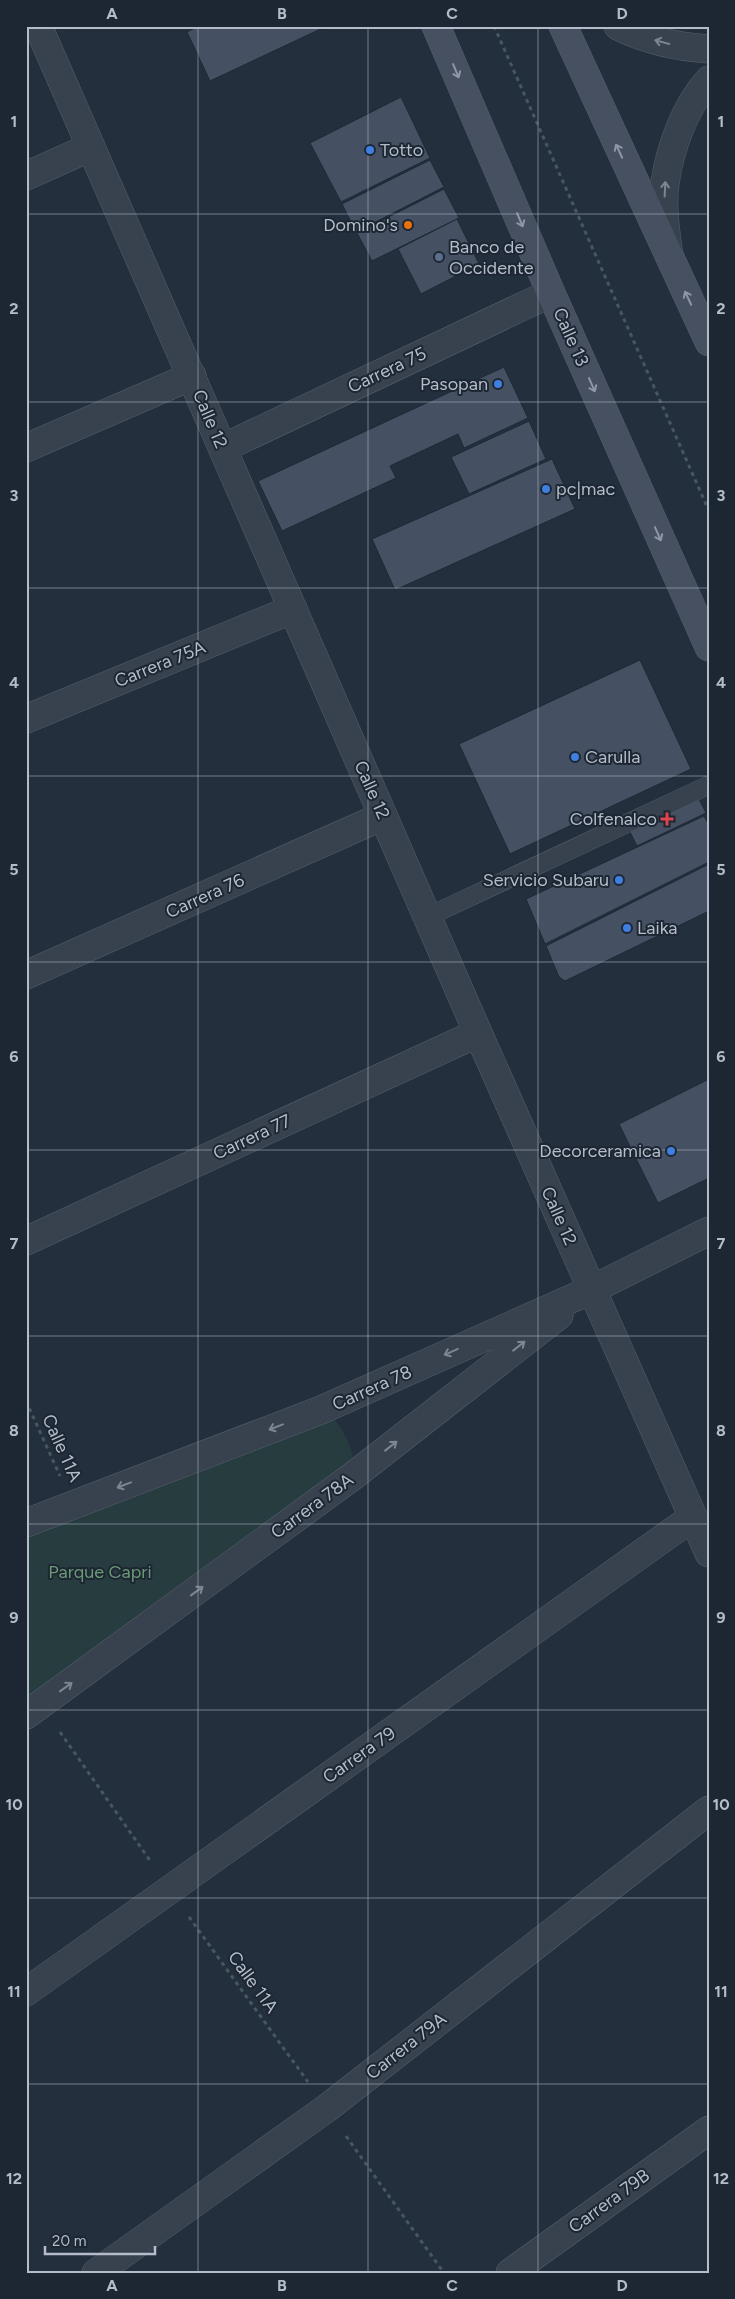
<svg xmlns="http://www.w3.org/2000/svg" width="735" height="2299" font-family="Figtree,sans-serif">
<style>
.green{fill:#263c3f}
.building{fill:#455162;stroke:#1f2835}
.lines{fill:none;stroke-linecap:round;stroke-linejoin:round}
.service-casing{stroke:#565f6c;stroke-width:19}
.minor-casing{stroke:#565f6c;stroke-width:29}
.secondary-casing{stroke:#565f6c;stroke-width:29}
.path{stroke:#44595c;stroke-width:3;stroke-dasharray:4 4;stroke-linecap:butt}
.service{stroke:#38414e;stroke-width:18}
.minor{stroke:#38414e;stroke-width:28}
.secondary{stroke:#465061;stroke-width:28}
.oneway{stroke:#7c8592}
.oneway2{stroke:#8e96a5}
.grid{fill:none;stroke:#b4bcc9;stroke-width:1;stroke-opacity:0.55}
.shop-dot{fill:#3f7fe0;stroke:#1d2633;stroke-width:2}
.food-dot{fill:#e8710a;stroke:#1d2633;stroke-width:2}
.service-dot{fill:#5c6f8a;stroke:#1d2633;stroke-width:2}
.health-dot{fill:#e0444e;stroke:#1d2633;stroke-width:2}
.labels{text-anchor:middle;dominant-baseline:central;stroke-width:4;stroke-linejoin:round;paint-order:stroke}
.poi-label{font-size:18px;fill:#b4bcc9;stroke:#1d2633;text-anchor:start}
.street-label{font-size:18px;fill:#b4bcc9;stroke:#1d2633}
.park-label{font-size:18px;fill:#6b9a76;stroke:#1d2633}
.neatline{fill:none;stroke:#b4bcc9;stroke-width:2}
.grid-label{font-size:16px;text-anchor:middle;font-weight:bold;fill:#b4bcc9}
</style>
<rect width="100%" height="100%" fill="#242f3e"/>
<path class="green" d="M 334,1419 C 345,1432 350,1444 354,1461 L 26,1715 L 26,1523 Z"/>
<g class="building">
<polygon points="199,26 327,26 210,81 187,32"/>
<polygon points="401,97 430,158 341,202 310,143"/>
<polygon points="430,160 444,187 356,232 342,204"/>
<polygon points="444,189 459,218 372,261 357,233"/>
<polygon points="457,219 479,264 421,294 398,249"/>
<polygon points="504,367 528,418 464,448 458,434 390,466 396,478 282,531 258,481"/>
<polygon points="529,421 546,459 469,494 451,457"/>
<polygon points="552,459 575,509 395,590 372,539"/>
<polygon points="640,660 691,769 510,854 459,744"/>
<polygon points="696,793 706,813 637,846 627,826"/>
<polygon points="704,816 709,825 709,862 545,944 526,899"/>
<polygon points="709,864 709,911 565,981 559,977 546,946"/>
<polygon points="709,1079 709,1178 658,1203 619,1124"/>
</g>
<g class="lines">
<g class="service-casing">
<polyline id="service" points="427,917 709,785"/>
</g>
<g class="minor-casing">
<g id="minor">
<polyline points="38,26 478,1033 709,1553"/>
<path d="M 618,26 C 646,40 678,47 709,49"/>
<polyline points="26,176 91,147"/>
<path d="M 668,249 C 665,227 662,204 665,183 C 670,148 685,106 709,80"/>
<polyline points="26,448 192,376"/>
<polyline points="223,448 551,293"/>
<polyline points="26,719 293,609"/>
<polyline points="26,975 383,816"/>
<polyline points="26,1241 478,1033"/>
<polyline points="26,1523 321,1410 591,1290 709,1231"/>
<polyline points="26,1715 353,1476 559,1315"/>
<polyline points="26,1992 693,1517"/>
<polyline points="96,2273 327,2108 709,1810"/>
<polyline points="510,2273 709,2130"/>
</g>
</g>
<g class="secondary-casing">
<g id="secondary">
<polyline points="436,26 551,293 709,647"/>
<polyline points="563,26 709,342"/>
</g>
</g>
<g class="path">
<polyline points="494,26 709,511"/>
<polyline points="26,1401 60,1476"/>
<polyline points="60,1732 151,1862"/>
<polyline points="189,1917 308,2082"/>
<polyline points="346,2136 444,2273"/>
</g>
<use href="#service" class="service"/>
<use href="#minor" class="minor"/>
<use href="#secondary" class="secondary"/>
</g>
<defs><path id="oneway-shaft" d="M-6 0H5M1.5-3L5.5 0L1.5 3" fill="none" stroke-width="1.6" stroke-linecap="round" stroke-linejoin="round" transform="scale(1.25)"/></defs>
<g class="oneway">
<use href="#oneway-shaft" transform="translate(662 42) rotate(-165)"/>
<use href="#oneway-shaft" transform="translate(665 189) rotate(-87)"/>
<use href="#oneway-shaft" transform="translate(519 1346) rotate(-38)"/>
<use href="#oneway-shaft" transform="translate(451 1352) rotate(156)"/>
<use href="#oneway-shaft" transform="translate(276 1427) rotate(159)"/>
<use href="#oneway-shaft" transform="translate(391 1446) rotate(-38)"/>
<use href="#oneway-shaft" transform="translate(124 1485) rotate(159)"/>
<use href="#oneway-shaft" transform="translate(197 1591) rotate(-36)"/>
<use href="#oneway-shaft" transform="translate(66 1687) rotate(-36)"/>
</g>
<g class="oneway2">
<use href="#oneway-shaft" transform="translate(456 71) rotate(67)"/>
<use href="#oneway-shaft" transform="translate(619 151) rotate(-115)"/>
<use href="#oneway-shaft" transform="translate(520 220) rotate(67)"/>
<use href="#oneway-shaft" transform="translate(688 298) rotate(-115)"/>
<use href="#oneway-shaft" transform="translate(592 385) rotate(66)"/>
<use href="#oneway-shaft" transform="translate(658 534) rotate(66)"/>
</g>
<path class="grid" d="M 198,26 L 198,2273M 368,26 L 368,2273M 538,26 L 538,2273M 26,214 L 709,214M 26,402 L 709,402M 26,588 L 709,588M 26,776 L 709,776M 26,962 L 709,962M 26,1150 L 709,1150M 26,1336 L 709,1336M 26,1524 L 709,1524M 26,1710 L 709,1710M 26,1898 L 709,1898M 26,2084 L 709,2084"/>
<g class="shop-dot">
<circle cx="370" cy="150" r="5"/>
<circle cx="498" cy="384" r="5"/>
<circle cx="546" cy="489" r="5"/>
<circle cx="575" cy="757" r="5"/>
<circle cx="619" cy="880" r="5"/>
<circle cx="627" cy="928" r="5"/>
<circle cx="671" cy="1151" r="5"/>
</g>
<circle class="food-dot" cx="408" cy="225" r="5"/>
<circle class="service-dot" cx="439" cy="257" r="5"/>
<path class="health-dot" d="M664.5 811.5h5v5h5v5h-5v5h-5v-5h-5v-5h5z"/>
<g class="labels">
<g class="poi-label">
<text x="380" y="150">Totto</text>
<text x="398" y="225" text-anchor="end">Domino's</text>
<text x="449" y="247">Banco de<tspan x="449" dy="21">Occidente</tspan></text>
<text x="488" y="384" text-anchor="end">Pasopan</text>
<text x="556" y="489">pc|mac</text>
<text x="585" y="757">Carulla</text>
<text x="657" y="819" text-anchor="end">Colfenalco</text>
<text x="609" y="880" text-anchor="end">Servicio Subaru</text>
<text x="637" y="928">Laika</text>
<text x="661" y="1151" text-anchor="end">Decorceramica</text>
</g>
<g class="street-label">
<text transform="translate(571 337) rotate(66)">Calle 13</text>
<text transform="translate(387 370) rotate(-25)">Carrera 75</text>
<text transform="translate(210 419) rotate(67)">Calle 12</text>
<text transform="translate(160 664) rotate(-22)">Carrera 75A</text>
<text transform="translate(372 790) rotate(66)">Calle 12</text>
<text transform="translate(205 896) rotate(-24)">Carrera 76</text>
<text transform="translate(252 1137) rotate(-25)">Carrera 77</text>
<text transform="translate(559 1216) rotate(66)">Calle 12</text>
<text transform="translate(372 1388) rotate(-24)">Carrera 78</text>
<text transform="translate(62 1448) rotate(66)">Calle 11A</text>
<text transform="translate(312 1506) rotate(-36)">Carrera 78A</text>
<text transform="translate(359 1755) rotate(-35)">Carrera 79</text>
<text transform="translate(253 1982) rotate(54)">Calle 11A</text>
<text transform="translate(406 2046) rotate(-38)">Carrera 79A</text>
<text transform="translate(609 2201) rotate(-36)">Carrera 79B</text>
</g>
<g class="park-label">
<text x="100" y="1572">Parque Capri</text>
</g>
</g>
<rect width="735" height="2299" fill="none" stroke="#1d2633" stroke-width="55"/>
<path d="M45 2246v8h110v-8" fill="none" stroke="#b4bcc9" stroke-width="2.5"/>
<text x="52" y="2246" font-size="15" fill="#b4bcc9" stroke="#1d2633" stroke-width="4" paint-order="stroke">20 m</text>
<rect x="28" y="28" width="680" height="2244" class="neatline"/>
<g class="grid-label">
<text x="112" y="19">A</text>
<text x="282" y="19">B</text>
<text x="452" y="19">C</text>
<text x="622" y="19">D</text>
<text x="14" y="127">1</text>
<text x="721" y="127">1</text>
<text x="14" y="314">2</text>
<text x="721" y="314">2</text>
<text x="14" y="501">3</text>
<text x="721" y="501">3</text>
<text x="14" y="688">4</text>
<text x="721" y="688">4</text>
<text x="14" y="875">5</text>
<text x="721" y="875">5</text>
<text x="14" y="1062">6</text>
<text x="721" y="1062">6</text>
<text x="14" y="1249">7</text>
<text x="721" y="1249">7</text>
<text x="14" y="1436">8</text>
<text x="721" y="1436">8</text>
<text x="14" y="1623">9</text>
<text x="721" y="1623">9</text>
<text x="14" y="1810">10</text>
<text x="721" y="1810">10</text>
<text x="14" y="1997">11</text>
<text x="721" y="1997">11</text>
<text x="14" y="2184">12</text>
<text x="721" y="2184">12</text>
<text x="112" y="2291">A</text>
<text x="282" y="2291">B</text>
<text x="452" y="2291">C</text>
<text x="622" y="2291">D</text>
</g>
</svg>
